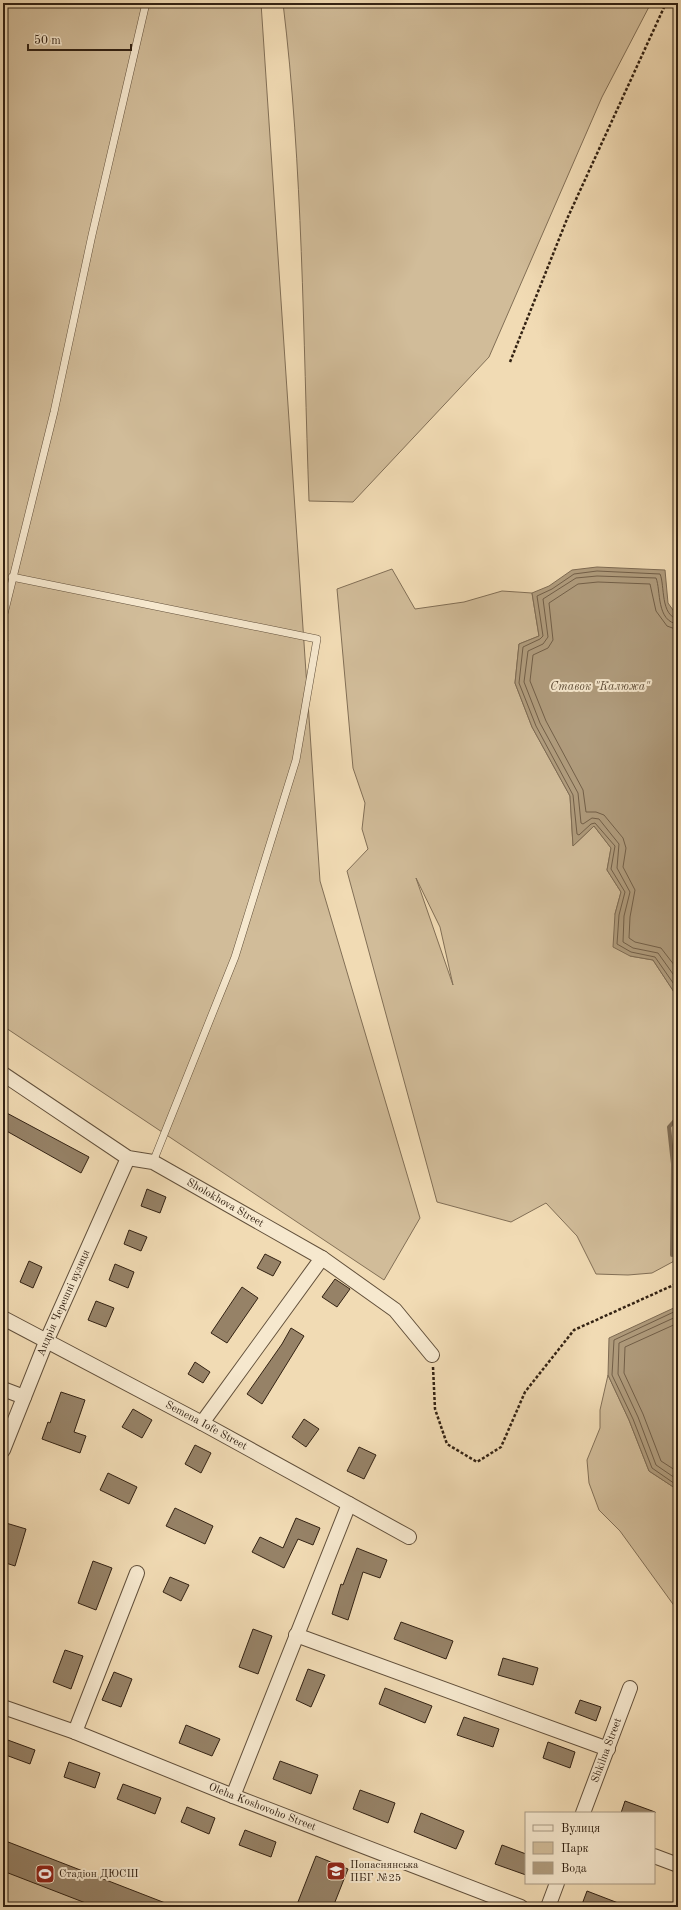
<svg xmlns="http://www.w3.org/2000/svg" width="681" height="1910" font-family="'Old Standard TT',serif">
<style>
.green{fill:#d1bc99;stroke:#826f56;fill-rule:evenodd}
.water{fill:#b09c7d;stroke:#7e6b53}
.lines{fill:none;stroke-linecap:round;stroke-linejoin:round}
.shore{stroke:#725f48;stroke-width:1}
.stream{stroke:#7e6b53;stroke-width:4}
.building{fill:#968267;stroke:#332213}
.service-casing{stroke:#62503b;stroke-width:8}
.minor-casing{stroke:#62503b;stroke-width:16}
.path{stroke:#332213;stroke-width:2.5;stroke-dasharray:3 2;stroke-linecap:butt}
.service{stroke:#f6e8ce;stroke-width:7}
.minor{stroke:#f6e8ce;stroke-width:14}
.labels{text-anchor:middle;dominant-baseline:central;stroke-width:4;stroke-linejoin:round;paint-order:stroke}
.street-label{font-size:11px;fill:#332213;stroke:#f6e8ce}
.poi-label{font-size:11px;fill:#332213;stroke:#f6e8ce;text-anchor:start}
.water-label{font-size:12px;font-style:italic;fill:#5f4d38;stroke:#f6e8ce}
</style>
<rect width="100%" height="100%" fill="#f1dbb4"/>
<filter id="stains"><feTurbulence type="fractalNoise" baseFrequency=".005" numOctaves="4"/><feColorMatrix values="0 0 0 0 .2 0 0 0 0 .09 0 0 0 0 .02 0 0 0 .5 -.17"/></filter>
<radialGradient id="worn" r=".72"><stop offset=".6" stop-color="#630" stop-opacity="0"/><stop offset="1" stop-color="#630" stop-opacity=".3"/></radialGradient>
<g class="green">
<polygon points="11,3 261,3 320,881 420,1218 384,1280 3,1026 3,651 8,640 3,637 3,13"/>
<path d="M 283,3 L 651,3 L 602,97 L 489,357 L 353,502 L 309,501 C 303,335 303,168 283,3 Z"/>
<path d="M 392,569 L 415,609 L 464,602 L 502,591 L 532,593 L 539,636 L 519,644 L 515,683 L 532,727 L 570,796 L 573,846 L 594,826 L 611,848 L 607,870 L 621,892 L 615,914 L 630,956 L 653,960 L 674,992 L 678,1032 L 678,1259 L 652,1273 L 628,1275 L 596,1274 L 577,1236 L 546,1203 L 511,1222 L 437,1202 L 347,871 L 368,849 L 362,829 L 365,803 L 353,768 L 337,589 ZM 416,878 L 440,927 L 453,985 Z"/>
<polygon points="608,1375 629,1420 649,1471 678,1490 678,1611 620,1531 599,1510 589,1483 587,1460 600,1428 600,1410"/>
<polygon points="3,1841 170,1907 3,1907"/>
</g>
<g class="water">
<polygon points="597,567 665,570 668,603 678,617 678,1032 674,992 653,960 630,956 613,947 615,914 621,892 607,870 611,848 594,826 573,846 570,796 532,727 515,683 519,644 539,636 532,593 549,586 572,570"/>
<polygon points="678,1306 678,1490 649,1471 629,1420 608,1375 609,1338"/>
</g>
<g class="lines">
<g class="shore">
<path d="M 678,619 C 660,616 665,585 660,574 L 597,571 L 574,574 L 552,589 L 537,596 L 543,636 L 540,639 L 523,647 L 519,683 L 536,726 L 573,795 L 577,834 L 579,835 L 591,824 L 595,823 L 615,846 L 611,869 L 625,892 L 619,915 L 617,944 L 631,952 L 655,957 L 678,990"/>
<path d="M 678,624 C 656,622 661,590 656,578 L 597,576 L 576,578 L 543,599 L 548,637 L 543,644 L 528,651 L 524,682 L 540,723 L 578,793 L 581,823 L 583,824 L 592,818 L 599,819 L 619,844 L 617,868 L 630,892 L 624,916 L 623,942 L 633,948 L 658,953 L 678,981"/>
<polyline points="678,630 667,626 656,611 650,584 598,582 578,584 549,603 553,640 548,648 533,655 530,681 546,721 583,790 586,812 596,812 604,815 623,838 626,848 623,867 635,890 630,917 629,938 635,942 661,948 678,970"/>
<polyline points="678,1310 614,1340 612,1375 633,1419 652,1468 678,1486"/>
<polyline points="678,1316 619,1343 618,1374 638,1417 656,1465 678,1480"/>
<polyline points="678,1323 625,1347 624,1373 643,1414 661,1461 678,1472"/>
</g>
<polyline class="stream" points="672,1255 673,1164 669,1127 678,1117"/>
</g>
<g class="building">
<polygon points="3,1111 89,1157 81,1173 3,1129"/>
<polygon points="147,1189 166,1197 160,1213 141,1206"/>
<polygon points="129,1230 147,1237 141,1251 124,1244"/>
<polygon points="265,1254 281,1262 273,1276 257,1268"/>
<polygon points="29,1261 42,1267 33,1288 20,1282"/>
<polygon points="115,1264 134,1272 128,1288 109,1280"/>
<polygon points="335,1279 350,1289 337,1307 322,1297"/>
<polygon points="242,1287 258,1298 227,1343 211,1333"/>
<polygon points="96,1301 114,1308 106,1327 88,1320"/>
<polygon points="291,1328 304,1336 262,1404 247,1394 282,1344"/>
<polygon points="195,1362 210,1372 203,1383 188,1374"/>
<polygon points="61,1392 85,1400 74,1432 86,1436 80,1453 42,1439 48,1422 50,1423"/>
<polygon points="133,1409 152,1420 142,1438 122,1427"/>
<polygon points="304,1419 319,1429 306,1447 292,1437"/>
<polygon points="195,1445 211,1453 201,1473 185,1464"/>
<polygon points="359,1447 376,1455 364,1479 347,1471"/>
<polygon points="108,1473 137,1487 129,1504 100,1490"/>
<polygon points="175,1508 213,1526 205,1544 166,1526"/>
<polygon points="296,1518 320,1528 313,1545 298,1539 284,1568 252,1552 260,1537 283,1548"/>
<polygon points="6,1523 26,1529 15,1566 3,1562 3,1532"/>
<polygon points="357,1548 387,1560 380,1578 363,1572 348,1620 332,1614 341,1584 343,1585"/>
<polygon points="93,1561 112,1568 96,1610 78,1603"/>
<polygon points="170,1577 189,1585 181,1601 163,1592"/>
<polygon points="401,1622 453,1641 446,1659 394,1639"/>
<polygon points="253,1629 272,1636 258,1674 239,1667"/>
<polygon points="65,1650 83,1656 71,1689 53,1682"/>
<polygon points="503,1658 538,1668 533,1685 498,1675"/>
<polygon points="308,1669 325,1675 311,1707 296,1700"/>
<polygon points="114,1672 132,1679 121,1707 102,1700"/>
<polygon points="385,1688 432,1706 425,1723 379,1704"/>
<polygon points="580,1700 601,1707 596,1721 575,1713"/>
<polygon points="464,1717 499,1729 493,1747 457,1735"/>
<polygon points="186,1725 220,1739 212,1756 179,1743"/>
<polygon points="5,1739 35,1750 30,1764 3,1754"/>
<polygon points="548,1742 575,1752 570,1768 543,1758"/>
<polygon points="280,1761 318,1775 311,1794 273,1779"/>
<polygon points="69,1762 100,1773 95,1788 64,1777"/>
<polygon points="123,1784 161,1798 155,1814 117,1799"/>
<polygon points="360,1790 395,1803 388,1823 353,1809"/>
<polygon points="625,1801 655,1812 655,1813 621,1813"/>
<polygon points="187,1807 215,1818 209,1834 181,1822"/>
<polygon points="421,1813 464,1831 456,1849 414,1832"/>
<polygon points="245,1830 276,1842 271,1857 239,1845"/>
<polygon points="3,1840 173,1906 173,1907 96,1907 3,1871"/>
<polygon points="502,1845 526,1854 526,1875 495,1864"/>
<polygon points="316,1856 348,1869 333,1907 296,1907"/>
<polygon points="587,1891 626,1906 626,1907 581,1907"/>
</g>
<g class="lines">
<g class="service-casing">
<g id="service">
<polyline points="12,577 317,639 296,760 235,957 153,1162"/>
<polyline points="3,618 54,412 92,235 146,3"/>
</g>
</g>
<g class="minor-casing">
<g id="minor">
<path id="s1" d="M 3,1074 L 128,1158 L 153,1162 L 322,1258 L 395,1310 L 432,1355"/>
<path id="s2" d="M 3,1318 L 202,1423 L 409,1537"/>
<polyline points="3,1389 24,1397"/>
<polyline points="202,1423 322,1258"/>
<path id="s3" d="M 3,1450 L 46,1342 L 128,1158"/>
<polyline points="296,1635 608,1749"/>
<path id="s4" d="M 3,1707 L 75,1732 L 233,1796 L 521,1907"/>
<polyline points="75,1732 137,1573"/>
<polyline points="233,1796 349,1504"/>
<path id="s5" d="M 583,1813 L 630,1688"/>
<polyline points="654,1856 678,1865"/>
<polyline points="548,1907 557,1883"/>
</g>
</g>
<g class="path">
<polyline points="510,362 567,219 666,3"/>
<polyline points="433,1367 435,1409 447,1444 477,1462 501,1447 525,1392 574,1330 678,1283"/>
</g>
<use href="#service" class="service"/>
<use href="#minor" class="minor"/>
</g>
<defs>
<g id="school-square" transform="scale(1)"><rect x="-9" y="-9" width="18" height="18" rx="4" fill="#8f2418" stroke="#f6e8ce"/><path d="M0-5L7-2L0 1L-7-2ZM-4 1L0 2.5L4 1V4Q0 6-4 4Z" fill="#fff"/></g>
<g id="stadium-square" transform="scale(1)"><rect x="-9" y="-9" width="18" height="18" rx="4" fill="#8f2418" stroke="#f6e8ce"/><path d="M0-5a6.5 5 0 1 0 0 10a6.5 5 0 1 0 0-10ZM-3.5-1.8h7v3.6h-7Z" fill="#fff"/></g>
</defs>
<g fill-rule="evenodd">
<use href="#school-square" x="336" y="1871"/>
<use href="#stadium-square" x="45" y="1874"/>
</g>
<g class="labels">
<g class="street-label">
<text stroke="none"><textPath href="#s1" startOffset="259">Sholokhova Street</textPath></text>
<text stroke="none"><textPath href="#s3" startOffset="159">Андрія Черешні вулиця</textPath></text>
<text stroke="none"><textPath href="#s2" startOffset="230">Semena Iofe Street</textPath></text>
<text stroke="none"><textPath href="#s5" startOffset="67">Shkilna Street</textPath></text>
<text stroke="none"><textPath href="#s4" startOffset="278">Oleha Koshovoho Street</textPath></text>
</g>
<g class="poi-label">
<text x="350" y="1865">Попаснянська<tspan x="350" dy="13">ПБГ №25</tspan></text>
<text x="59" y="1874">Стадіон ДЮСШ</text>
</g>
<g class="water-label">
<text x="600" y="687">Ставок "Калюжа"</text>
</g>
</g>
<rect width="681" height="1910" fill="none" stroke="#f1dbb4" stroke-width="16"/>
<rect x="4" y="4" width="673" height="1902" fill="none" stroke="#332213" stroke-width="2"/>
<rect x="8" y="8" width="665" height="1894" fill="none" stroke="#332213"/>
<rect x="525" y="1812" width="130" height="72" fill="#f6e8ce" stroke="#a89983"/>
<rect x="533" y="1825" width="20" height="6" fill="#f6e8ce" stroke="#a89983"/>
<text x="561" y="1832" font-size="12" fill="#332213">Вулиця</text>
<rect x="533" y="1842" width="20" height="12" fill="#d1bc99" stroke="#a89983"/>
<text x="561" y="1852" font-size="12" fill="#332213">Парк</text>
<rect x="533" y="1862" width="20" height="12" fill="#b09c7d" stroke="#a89983"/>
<text x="561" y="1872" font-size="12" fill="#332213">Вода</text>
<path d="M28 44v6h103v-6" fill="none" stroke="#332213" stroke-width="2"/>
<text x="34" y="44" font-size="12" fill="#332213" stroke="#f6e8ce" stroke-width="3" paint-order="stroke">50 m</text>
<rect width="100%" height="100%" filter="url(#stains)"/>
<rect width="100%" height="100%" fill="url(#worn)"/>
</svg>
